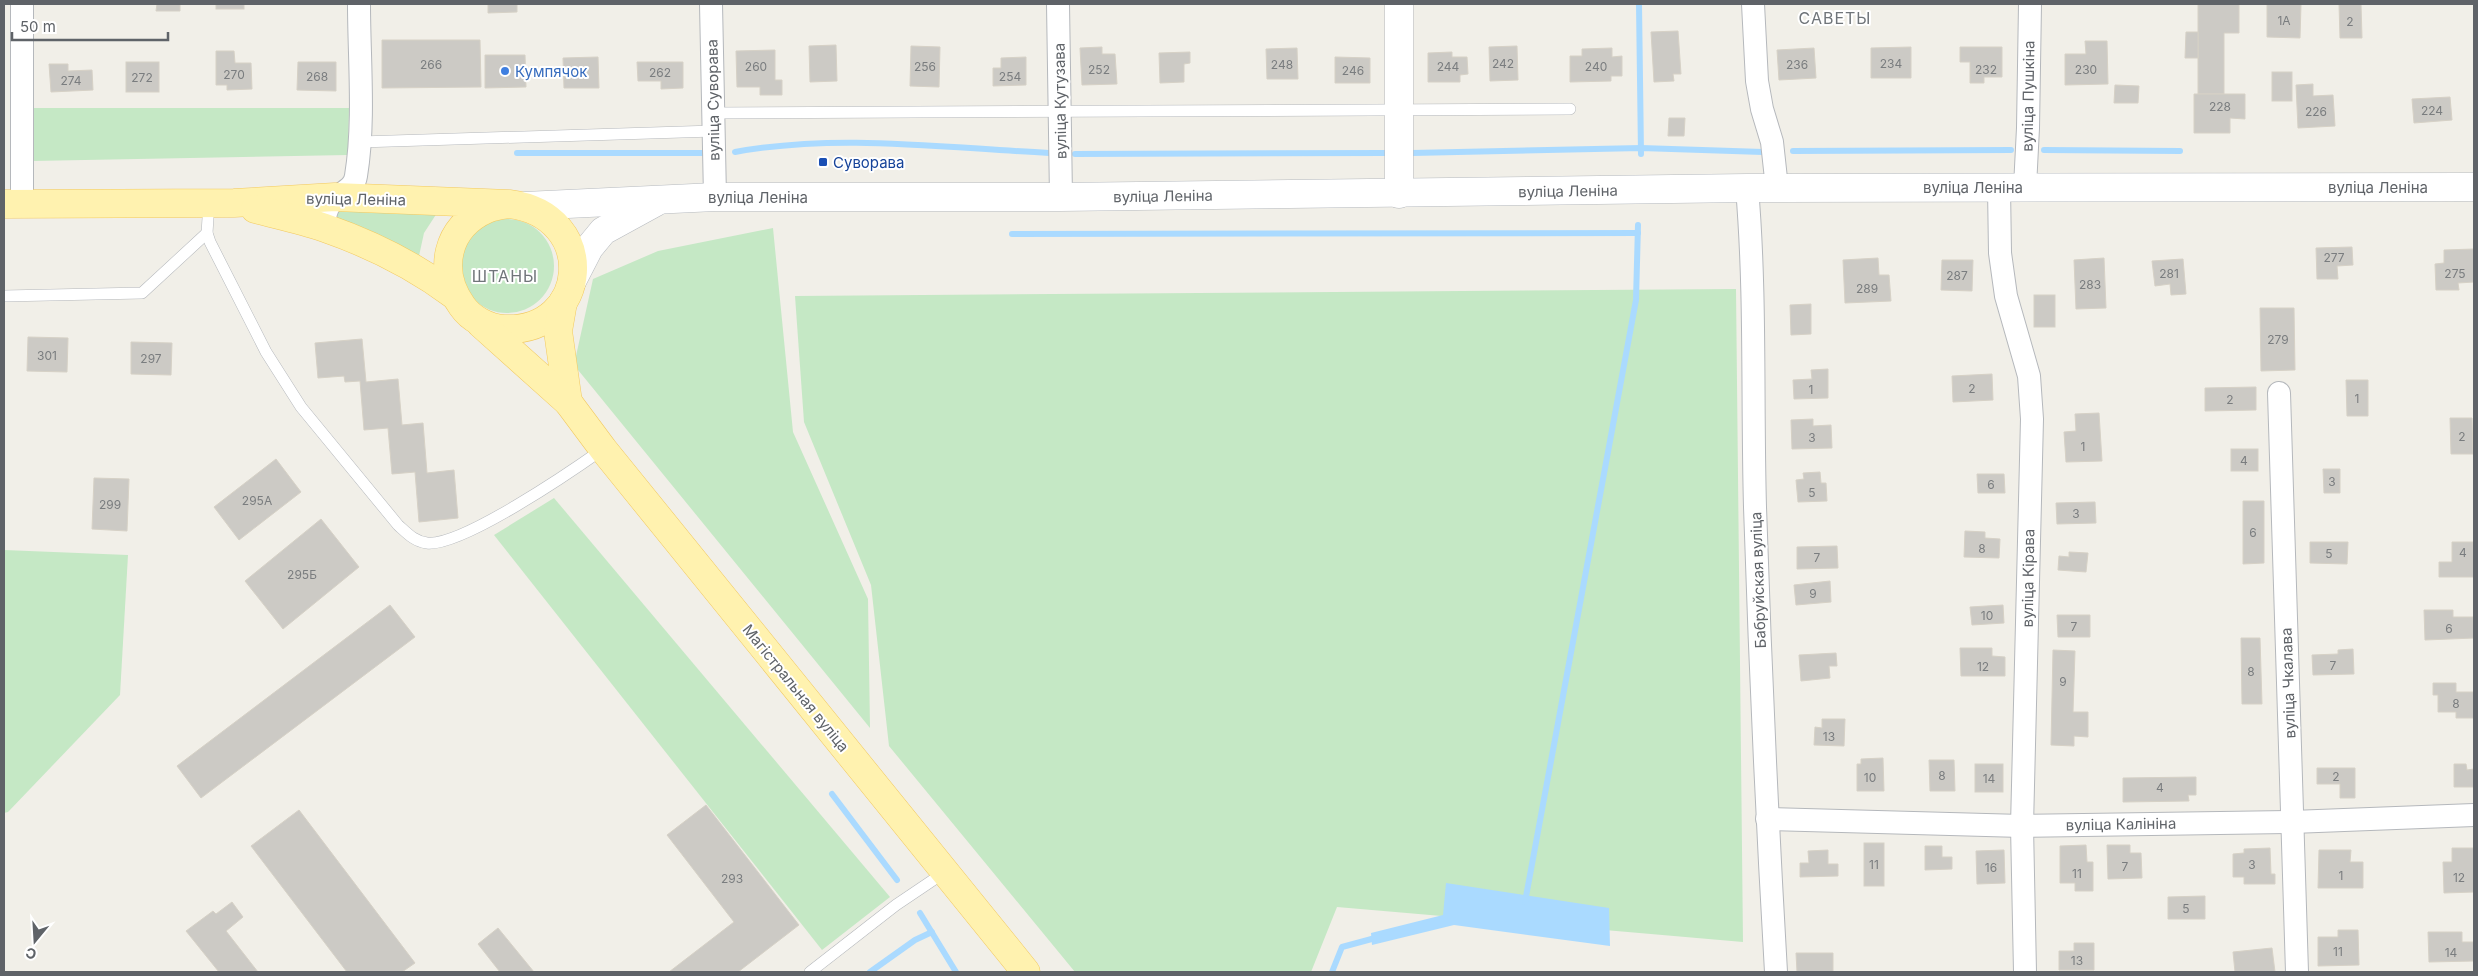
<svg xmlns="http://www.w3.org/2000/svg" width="2478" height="976" font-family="Inter,sans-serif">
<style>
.green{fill:#c5e8c5}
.water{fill:#aadaff}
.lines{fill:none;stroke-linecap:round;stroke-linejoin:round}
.stream{stroke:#aadaff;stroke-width:6}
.building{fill:#cccac5;stroke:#d6d1c6}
.service-casing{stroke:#b5b8bc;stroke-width:12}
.minor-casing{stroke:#b5b8bc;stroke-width:24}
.tertiary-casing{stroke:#b5b8bc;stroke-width:29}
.secondary-casing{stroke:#b6babf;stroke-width:29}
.primary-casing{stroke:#f2c960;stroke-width:29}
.service{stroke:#fff;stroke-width:11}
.minor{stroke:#fff;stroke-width:22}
.tertiary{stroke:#fff;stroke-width:28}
.secondary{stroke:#fff;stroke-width:28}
.primary{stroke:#fff2af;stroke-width:28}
.shop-dot{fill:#3f7fe0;stroke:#fff;stroke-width:2}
.transit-dot{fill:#1a4fb4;stroke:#fff;stroke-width:2}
.labels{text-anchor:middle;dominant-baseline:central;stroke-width:4;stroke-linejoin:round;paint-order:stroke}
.number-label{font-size:12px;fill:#7a7d7f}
.shop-label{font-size:15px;fill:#366cbe;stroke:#fff;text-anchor:start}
.street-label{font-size:15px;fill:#5f6368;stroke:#fff}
.transit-label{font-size:15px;fill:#164399;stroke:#fff;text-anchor:start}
.neighbourhood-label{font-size:16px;letter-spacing:1px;fill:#70757a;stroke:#fff}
</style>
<rect width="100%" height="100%" fill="#f1efe8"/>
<g class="green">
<polygon points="33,108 349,108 348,155 32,161"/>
<polygon points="341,204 437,213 424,233 417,265 338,219 336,213"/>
<circle cx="507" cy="266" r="47"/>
<polygon points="773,228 793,432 868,599 870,728 574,365 593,279 658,251"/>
<polygon points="1736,289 1743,942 1337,907 1311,972 1075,972 889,746 871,585 804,422 795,296"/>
<polygon points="554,498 890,897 822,950 494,535"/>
<polygon points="4,550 128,555 120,695 8,812 4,813"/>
</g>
<polygon class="water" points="1446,883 1609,908 1610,946 1454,925 1372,945 1371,933 1443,915"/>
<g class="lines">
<g class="stream">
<polyline points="1639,4 1641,154"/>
<polyline points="2044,150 2180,151"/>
<polyline points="1793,151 2011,150"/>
<path d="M 735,152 C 838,133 945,148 1049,153"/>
<polyline points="517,153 707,153"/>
<polyline points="1412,153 1641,148 1763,152"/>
<polyline points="1075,154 1385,153"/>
<polyline points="1012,234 1638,233"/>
<polyline points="832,794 897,880"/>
<polyline points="1525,902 1636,300 1638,225"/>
<polyline points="920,913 956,972"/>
<polyline points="870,972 915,940 932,932"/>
<polyline points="1332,972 1342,947 1379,937"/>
</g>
</g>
<g class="building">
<polygon points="157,4 180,4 180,11 156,11"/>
<rect x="216" y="4" width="28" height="5"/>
<polygon points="488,4 517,4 517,12 488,13"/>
<polygon points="2198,4 2239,4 2239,33 2224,33 2224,94 2198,94"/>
<polygon points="2267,4 2301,4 2300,38 2267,37"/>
<polygon points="2339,4 2361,4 2362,38 2340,38"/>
<polygon points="1678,31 1681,74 1673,74 1674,81 1654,82 1651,32"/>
<polygon points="2186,32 2198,32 2198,58 2185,58"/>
<polygon points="382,40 480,40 481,87 382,88"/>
<polygon points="2085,41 2107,41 2108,84 2065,85 2065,54 2086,54"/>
<polygon points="836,45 837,81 810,82 809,46"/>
<polygon points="911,46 940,47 939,87 910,86"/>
<polygon points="1517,46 1518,80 1490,81 1489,47"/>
<polygon points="1102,47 1102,54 1115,54 1117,84 1082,85 1080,48"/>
<polygon points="1911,47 1911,78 1871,78 1871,48"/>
<polygon points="1960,47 2002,47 2002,77 1984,77 1984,83 1970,83 1970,62 1960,62"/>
<polygon points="1297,48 1298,79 1267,79 1266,49"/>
<polygon points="1612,48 1612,57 1622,56 1622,76 1611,76 1611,81 1570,82 1570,56 1582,56 1582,49"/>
<polygon points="1814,48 1816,78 1779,80 1777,50"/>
<polygon points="775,50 775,80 782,80 782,95 760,95 760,87 737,87 736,51"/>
<polygon points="216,51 234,51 235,63 251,63 252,89 227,90 227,85 216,85"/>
<polygon points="1190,52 1190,63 1184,64 1184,82 1160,83 1159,53"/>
<polygon points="1452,52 1452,57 1467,57 1468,74 1460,75 1460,82 1428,82 1428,53"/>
<polygon points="485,55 525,55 526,87 485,88"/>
<polygon points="598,57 599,88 564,88 563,58"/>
<polygon points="1026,57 1026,85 993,86 993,68 1001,68 1001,58"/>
<polygon points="1335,57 1370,58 1370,83 1335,83"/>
<rect x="126" y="62" width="33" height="30"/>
<polygon points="298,62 336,62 336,91 297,90"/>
<polygon points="637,62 683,62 683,88 661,89 661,81 638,81"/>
<polygon points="49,64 68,64 68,71 92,70 93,90 51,92"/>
<rect x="2272" y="72" width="20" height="29"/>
<polygon points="2313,84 2313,96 2333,95 2335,126 2298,128 2296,85"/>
<polygon points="2115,85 2139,86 2138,103 2114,103"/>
<polygon points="2194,94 2245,94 2245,119 2230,118 2230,133 2194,133"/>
<polygon points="2450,97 2452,120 2414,123 2412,99"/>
<polygon points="1669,118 1685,118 1684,136 1668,136"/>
<polygon points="2352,247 2353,265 2337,266 2338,279 2317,279 2316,248"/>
<polygon points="2474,249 2474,282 2458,283 2459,290 2436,290 2435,264 2444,263 2444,250"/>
<polygon points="1878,258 1879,275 1889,275 1891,301 1845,303 1843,260"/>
<polygon points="2104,258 2106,308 2076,309 2074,260"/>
<polygon points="2183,259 2186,294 2171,295 2170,284 2155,286 2152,261"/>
<polygon points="1942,260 1973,260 1972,291 1941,290"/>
<rect x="2034" y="295" width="21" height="32"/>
<polygon points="1811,304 1811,334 1791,335 1790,305"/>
<polygon points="2260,308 2294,308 2295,370 2261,371"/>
<polygon points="28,337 68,338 67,372 27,371"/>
<polygon points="362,339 366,382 398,379 402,425 423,423 427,473 454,470 458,518 419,522 415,472 392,474 388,428 364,430 360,381 345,382 344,376 318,378 315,343"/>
<polygon points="131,342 172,343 171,375 131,374"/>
<polygon points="1828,369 1828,398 1794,399 1793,380 1812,379 1811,370"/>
<polygon points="1992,374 1993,400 1953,402 1952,376"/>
<polygon points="2346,380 2368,380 2368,416 2347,416"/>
<polygon points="2256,387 2256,410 2205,411 2205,388"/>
<polygon points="2099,413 2102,461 2066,462 2064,432 2076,431 2075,414"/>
<polygon points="2450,418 2472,418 2473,454 2451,454"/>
<polygon points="1813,419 1813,426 1831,425 1832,448 1792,449 1791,420"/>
<rect x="2231" y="449" width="27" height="22"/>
<polygon points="276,459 301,492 239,540 214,507"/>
<polygon points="2323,469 2340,469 2340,493 2324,493"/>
<polygon points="1820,472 1821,483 1826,483 1827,501 1798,502 1796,480 1804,479 1803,473"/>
<polygon points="1977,474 2004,474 2005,493 1978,493"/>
<polygon points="94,478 129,479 127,531 92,529"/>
<polygon points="2243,501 2264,501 2264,563 2243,564"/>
<polygon points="2095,502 2096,523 2057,524 2056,503"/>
<polygon points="321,519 359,567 283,629 245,581"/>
<polygon points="1965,531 1985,532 1985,538 2000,539 1999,558 1964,557"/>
<polygon points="2310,542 2348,542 2347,564 2310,563"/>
<polygon points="2452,542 2473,542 2474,577 2439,577 2439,562 2452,562"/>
<polygon points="1837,546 1838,568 1797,569 1797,547"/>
<polygon points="2069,552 2088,553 2086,572 2058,570 2059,556 2069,557"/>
<polygon points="1830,581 1831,602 1796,605 1794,585"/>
<polygon points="390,605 415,637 201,798 177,766"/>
<polygon points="2003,605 2004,623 1972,625 1970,607"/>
<polygon points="2424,610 2453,610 2453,617 2473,617 2474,638 2425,640"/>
<polygon points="2057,615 2090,615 2090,637 2058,637"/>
<polygon points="2241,638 2260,638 2262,704 2242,704"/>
<polygon points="1960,648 1992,648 1992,656 2005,657 2005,676 1961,676"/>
<polygon points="2353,649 2354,674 2313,675 2312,655 2338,654 2338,650"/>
<polygon points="2053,650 2075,651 2073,712 2088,712 2088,737 2074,736 2074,746 2051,745"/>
<polygon points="1836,653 1837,666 1829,666 1830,678 1801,681 1799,655"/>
<polygon points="2433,683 2456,683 2456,692 2474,692 2474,718 2456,718 2456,712 2438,712 2438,695 2433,695"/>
<polygon points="1822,719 1845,719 1844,746 1814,745 1815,727 1822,728"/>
<polygon points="1883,758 1884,791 1857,791 1857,764 1861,764 1861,759"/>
<polygon points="1929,760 1954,760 1955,791 1930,791"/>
<rect x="1975" y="764" width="28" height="28"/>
<polygon points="2454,764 2466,764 2467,770 2474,769 2474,787 2454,787"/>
<polygon points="2317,768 2355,768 2355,798 2340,798 2340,784 2317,784"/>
<polygon points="2196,777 2196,795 2188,795 2189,801 2123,802 2123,778"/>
<polygon points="706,805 799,925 738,972 669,972 734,922 667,835"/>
<polygon points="299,810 415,963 402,972 347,972 251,846"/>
<rect x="1864" y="843" width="20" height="43"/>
<polygon points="2086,845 2087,862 2093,862 2093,891 2075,891 2075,883 2060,883 2060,846"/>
<polygon points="2107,845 2130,845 2130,853 2141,853 2142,878 2108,879"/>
<polygon points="1925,846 1942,846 1942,857 1952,857 1952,869 1925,870"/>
<polygon points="2270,848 2271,874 2275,874 2275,884 2244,884 2244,877 2233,877 2233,854 2244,853 2244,849"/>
<polygon points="2452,848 2474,848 2474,892 2444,893 2443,862 2452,862"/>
<polygon points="1828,850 1828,864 1838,864 1838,876 1800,877 1800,863 1809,863 1808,851"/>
<polygon points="2004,850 2005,883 1977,884 1976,851"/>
<polygon points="2319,850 2351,850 2350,862 2363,862 2363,888 2318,888"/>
<polygon points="2205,896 2205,919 2168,919 2168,897"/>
<polygon points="232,902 243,917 226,931 258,972 219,972 186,931 213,911 216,914"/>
<polygon points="498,928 534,972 500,972 478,944"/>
<polygon points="2338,930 2358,930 2359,965 2318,966 2318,937 2338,937"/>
<polygon points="2428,932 2462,932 2462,942 2474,942 2474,961 2429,962"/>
<polygon points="2074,943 2094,943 2094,970 2059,970 2059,951 2074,951"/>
<polygon points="2272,948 2275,972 2235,972 2233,952"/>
<polygon points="1796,953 1833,953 1833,972 1797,972"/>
</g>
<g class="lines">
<g class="service-casing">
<g id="service">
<polyline points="714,113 1570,109"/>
<polyline points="360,142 714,131"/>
<path d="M 209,203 L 207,233 L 210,242 L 266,352 L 301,407 L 398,525 C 408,534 414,541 427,543 C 461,547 572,471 603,449"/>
<polyline points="4,296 142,293 207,233"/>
<polyline points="810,972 896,905 945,872"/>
</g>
</g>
<g class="minor-casing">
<g id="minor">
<polyline points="711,4 715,197"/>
<polyline points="1058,4 1061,197"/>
<polyline points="1753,4 1757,81 1762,109 1772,142 1777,188"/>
<polyline points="2025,187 2028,128 2030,4"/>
<path d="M 1747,188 C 1756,294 1752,400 1755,507 C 1760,662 1767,817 1776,972"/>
<polyline points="1999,188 2000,253 2006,296 2029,376 2032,419 2022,826 2025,972"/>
<polyline points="22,204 22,4"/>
<path d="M 325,228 C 322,191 353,197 356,176 C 365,121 359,59 359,4"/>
<polyline points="2279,393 2297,972"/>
<polyline points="1767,819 2022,826 2292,822 2474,815"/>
</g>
</g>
<g class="tertiary-casing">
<polyline id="tertiary" points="1399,194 1399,4"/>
</g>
<g class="secondary-casing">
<g id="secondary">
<polyline points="525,206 715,197 1061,197 1747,188 2474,187"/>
<polyline points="572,281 589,248 603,231 656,202"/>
</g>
</g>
<g class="primary-casing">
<g id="primary">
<path d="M 4,204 L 234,203 L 335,197 L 509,204 C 600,215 590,333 504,329 C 488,328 471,319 462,306 C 437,271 446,227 487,209 C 493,206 502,205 509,204"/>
<path d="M 255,209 C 278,215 302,220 325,228 C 371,244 415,266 454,295"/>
<polyline points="563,302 558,331 568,402"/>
<polyline points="481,324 568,402 603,449 1026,972"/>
</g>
</g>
<use href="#service" class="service"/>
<use href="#minor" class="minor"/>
<use href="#tertiary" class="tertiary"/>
<use href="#secondary" class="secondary"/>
<use href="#primary" class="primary"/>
</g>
<circle class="shop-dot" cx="505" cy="71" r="5"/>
<rect class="transit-dot" x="818" y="157" width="10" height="10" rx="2.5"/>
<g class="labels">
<g class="number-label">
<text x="2284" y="20">1А</text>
<text x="2350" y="21">2</text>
<text x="1503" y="63">242</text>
<text x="1891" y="63">234</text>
<text x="431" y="64">266</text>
<text x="1282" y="64">248</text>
<text x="1797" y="64">236</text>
<text x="756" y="66">260</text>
<text x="925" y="66">256</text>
<text x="1448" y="66">244</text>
<text x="1596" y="66">240</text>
<text x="1099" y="69">252</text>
<text x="1986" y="69">232</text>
<text x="2086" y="69">230</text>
<text x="1353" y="70">246</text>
<text x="660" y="72">262</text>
<text x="234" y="74">270</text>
<text x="317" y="76">268</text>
<text x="1010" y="76">254</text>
<text x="142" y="77">272</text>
<text x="71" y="80">274</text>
<text x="2220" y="106">228</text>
<text x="2432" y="110">224</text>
<text x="2316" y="111">226</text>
<text x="2334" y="257">277</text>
<text x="2169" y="273">281</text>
<text x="2455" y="273">275</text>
<text x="1957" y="275">287</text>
<text x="2090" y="284">283</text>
<text x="1867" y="288">289</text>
<text x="2278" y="339">279</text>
<text x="47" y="355">301</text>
<text x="151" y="358">297</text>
<text x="1972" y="388">2</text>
<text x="1811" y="389">1</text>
<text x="2357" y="398">1</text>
<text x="2230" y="399">2</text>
<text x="2462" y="436">2</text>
<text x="1812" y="437">3</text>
<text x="2083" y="446">1</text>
<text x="2244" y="460">4</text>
<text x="2332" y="481">3</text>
<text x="1991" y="484">6</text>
<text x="1812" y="492">5</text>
<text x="257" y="500">295А</text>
<text x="110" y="504">299</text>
<text x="2076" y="513">3</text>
<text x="2253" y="532">6</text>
<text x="1982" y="548">8</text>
<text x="2463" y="552">4</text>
<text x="2329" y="553">5</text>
<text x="1817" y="557">7</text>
<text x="302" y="574">295Б</text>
<text x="1813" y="593">9</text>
<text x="1987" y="615">10</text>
<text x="2074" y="626">7</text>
<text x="2449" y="628">6</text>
<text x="2333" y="665">7</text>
<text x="1983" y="666">12</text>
<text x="2251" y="671">8</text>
<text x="2063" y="681">9</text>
<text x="2456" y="703">8</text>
<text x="1829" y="736">13</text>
<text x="1942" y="775">8</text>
<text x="2336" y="776">2</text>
<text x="1870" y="777">10</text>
<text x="1989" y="778">14</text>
<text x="2160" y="787">4</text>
<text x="1874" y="864">11</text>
<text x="2252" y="864">3</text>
<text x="2125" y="866">7</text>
<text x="1991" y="867">16</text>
<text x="2077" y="873">11</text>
<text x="2341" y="875">1</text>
<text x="2459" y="877">12</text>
<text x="732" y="878">293</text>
<text x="2186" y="908">5</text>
<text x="2338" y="951">11</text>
<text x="2451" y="952">14</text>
<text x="2077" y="960">13</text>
</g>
<g class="shop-label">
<text x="515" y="71">Кумпячок</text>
</g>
<g class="street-label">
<text transform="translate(2028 96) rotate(-89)">вуліца Пушкіна</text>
<text transform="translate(713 100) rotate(-91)">вуліца Суворава</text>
<text transform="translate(1060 101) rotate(-91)">вуліца Кутузава</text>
<text x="1973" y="187">вуліца Леніна</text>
<text x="2378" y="187">вуліца Леніна</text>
<text transform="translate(1568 191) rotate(-1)">вуліца Леніна</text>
<text transform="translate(1163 196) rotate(-1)">вуліца Леніна</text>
<text x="758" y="197">вуліца Леніна</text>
<text transform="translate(356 199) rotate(1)">вуліца Леніна</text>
<text transform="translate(2028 578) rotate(-89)">вуліца Кірава</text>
<text transform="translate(1758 580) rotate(-92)">Бабруйская вуліца</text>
<text transform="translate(2288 683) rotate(-92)">вуліца Чкалава</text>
<text transform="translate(796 688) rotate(51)">Магістральная вуліца</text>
<text transform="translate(2121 824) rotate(-1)">вуліца Калініна</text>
</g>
<g class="transit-label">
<text x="833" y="162">Суворава</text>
</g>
<g class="neighbourhood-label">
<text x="1835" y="18">САВЕТЫ</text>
<text x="505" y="276">ШТАНЫ</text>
</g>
</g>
<rect width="2478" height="976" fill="none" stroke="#5f6368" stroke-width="10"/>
<g transform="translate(35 941) rotate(198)" stroke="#ffffff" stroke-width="4" paint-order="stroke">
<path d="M0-4L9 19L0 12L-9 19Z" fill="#5f6368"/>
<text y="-8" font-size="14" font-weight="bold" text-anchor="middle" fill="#5f6368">С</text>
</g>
<path d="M12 32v8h156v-8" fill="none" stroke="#5f6368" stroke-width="2.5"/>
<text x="20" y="32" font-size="15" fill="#5f6368" stroke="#ffffff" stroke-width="4" paint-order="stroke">50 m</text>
</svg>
